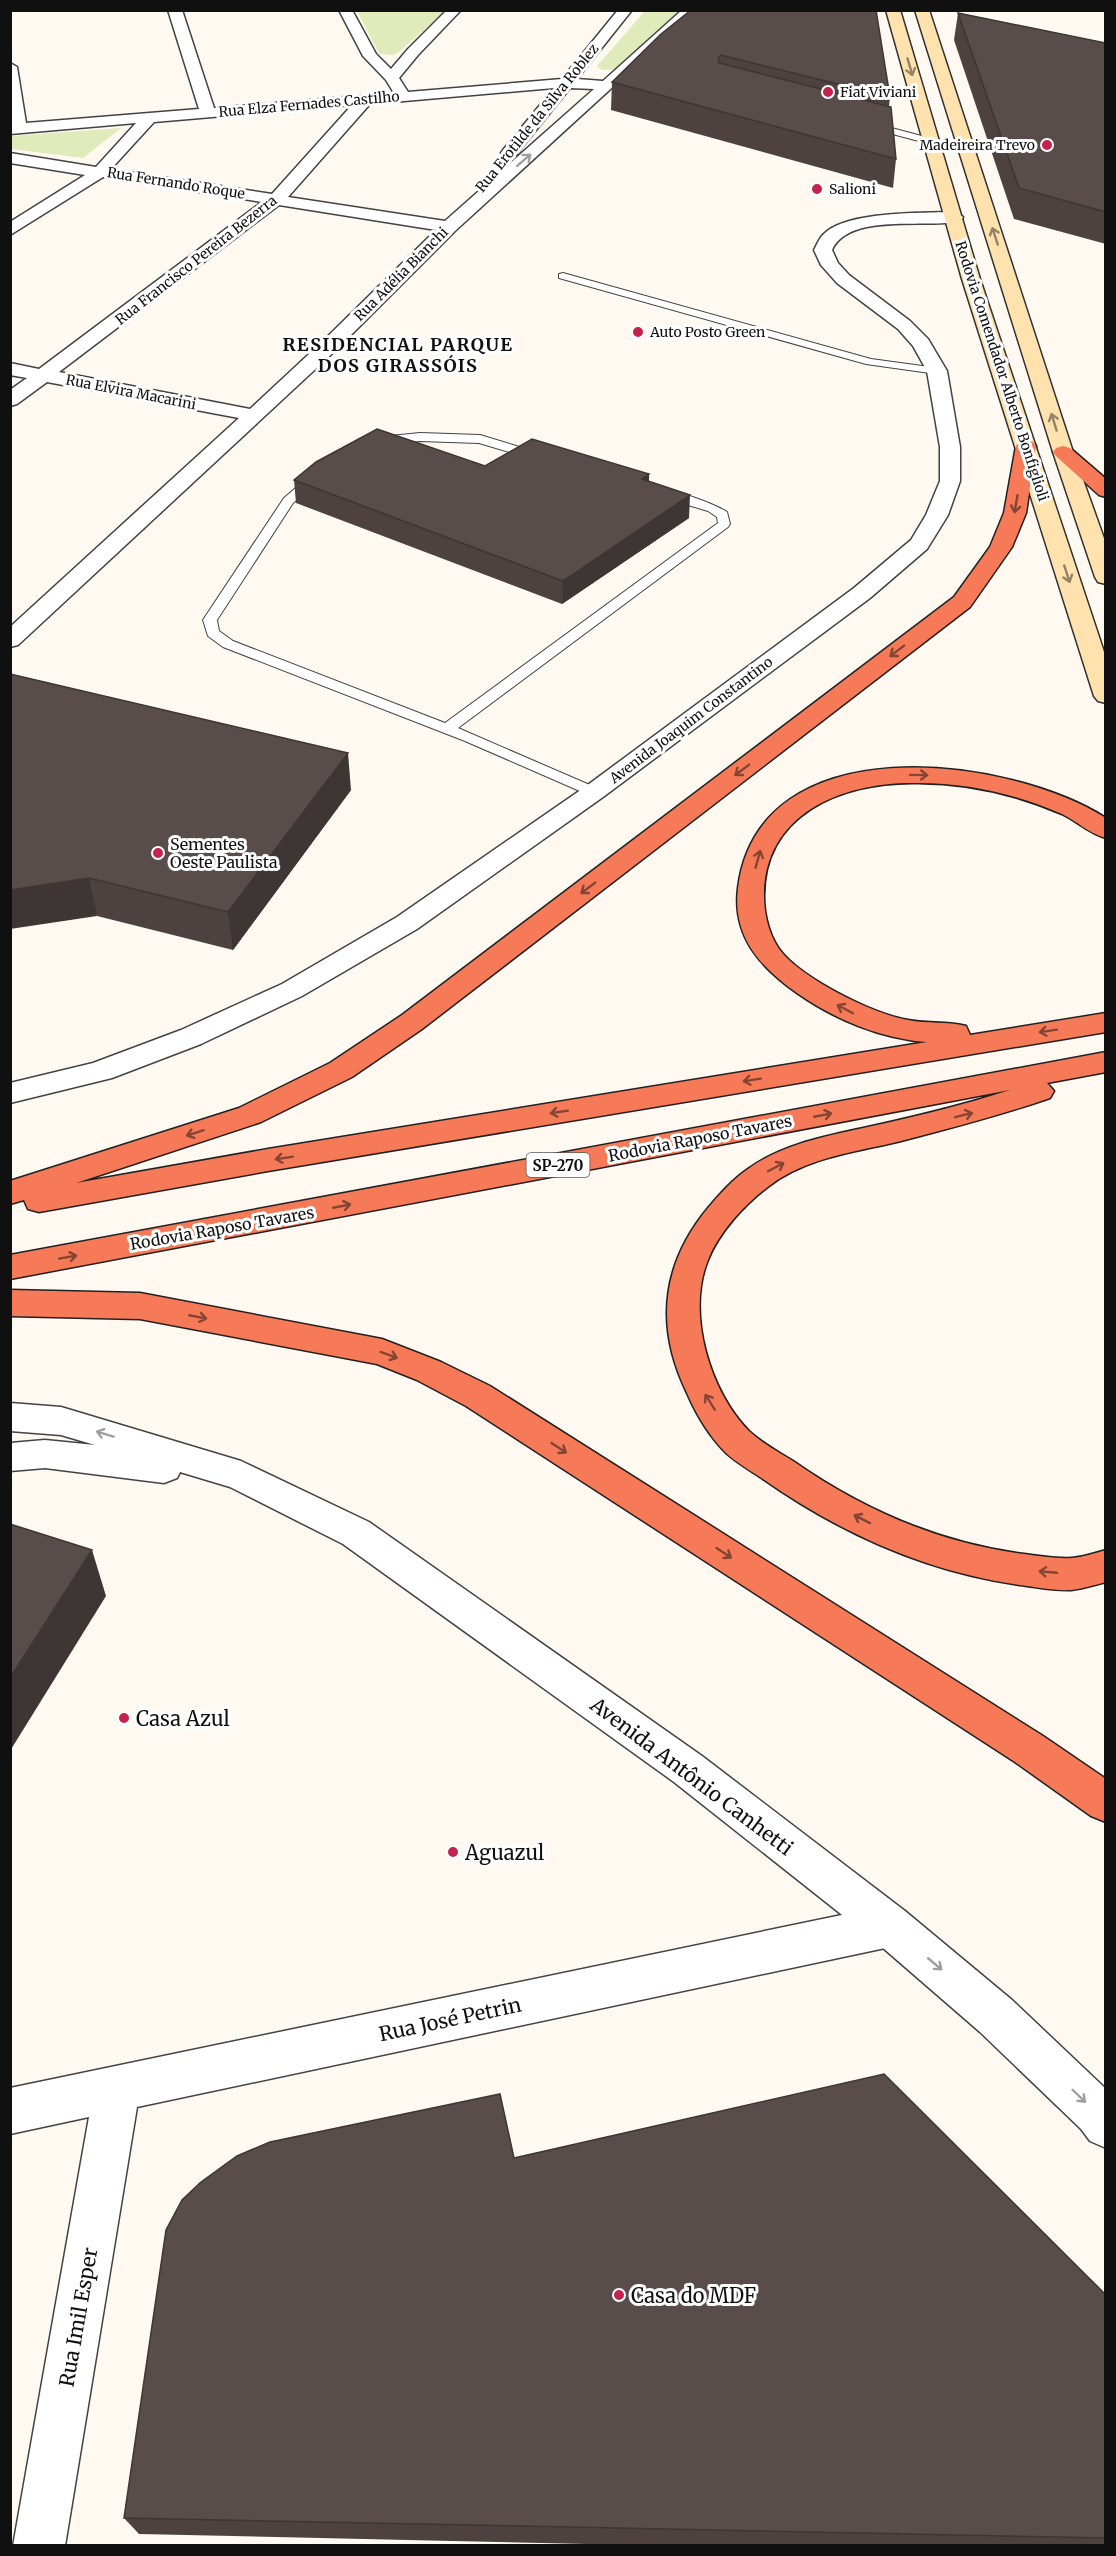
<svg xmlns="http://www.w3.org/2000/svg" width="1116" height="2556" font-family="Merriweather,serif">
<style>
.green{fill:#dfebba}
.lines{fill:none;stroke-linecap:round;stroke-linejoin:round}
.service-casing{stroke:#434343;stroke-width:2}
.minor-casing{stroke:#434343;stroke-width:3}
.tertiary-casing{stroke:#434343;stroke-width:3}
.secondary-casing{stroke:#323232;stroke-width:3}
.motorway-casing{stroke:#212121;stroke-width:3}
.service{fill:#fff;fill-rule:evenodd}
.minor{fill:#fff;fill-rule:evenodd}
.tertiary{fill:#fff;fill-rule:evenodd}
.secondary{fill:#ffe2ad;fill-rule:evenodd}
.motorway{fill:#f77a58;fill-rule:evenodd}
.wall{fill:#4d4240}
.shaded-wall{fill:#3e3634}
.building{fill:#594d4b;stroke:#3e3634;stroke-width:1.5}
.oneway{stroke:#938466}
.oneway2{stroke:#9f9f9f}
.oneway3{stroke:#844534}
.poi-dot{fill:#c42352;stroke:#fff;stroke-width:2}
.labels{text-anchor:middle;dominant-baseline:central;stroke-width:6;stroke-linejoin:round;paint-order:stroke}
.far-poi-label{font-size:14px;fill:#101010;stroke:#fff;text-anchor:start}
.far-street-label{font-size:14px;fill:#101010;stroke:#fff}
.shield{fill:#fff;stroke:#585858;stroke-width:1.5}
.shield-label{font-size:15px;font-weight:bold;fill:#101010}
.poi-label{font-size:16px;fill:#101010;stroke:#fff;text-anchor:start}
.street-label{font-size:16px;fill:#101010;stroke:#fff}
.far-district-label{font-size:18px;font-weight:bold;letter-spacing:1.5px;fill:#101010;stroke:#fff}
.near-poi-label{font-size:20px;fill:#101010;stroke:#fff;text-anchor:start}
.near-street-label{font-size:20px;fill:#101010;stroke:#fff}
</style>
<rect width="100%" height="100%" fill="#fff9f2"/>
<g class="green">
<polygon points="357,11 445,11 399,52 393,55 379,54"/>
<polygon points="645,11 681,11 616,70 602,70 597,66"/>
<polygon points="121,128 83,158 11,149 11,136"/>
</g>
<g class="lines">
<g class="service-casing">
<g id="service">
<polygon points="869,122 933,139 935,141 930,144 866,127 864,125"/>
<polygon points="563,273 871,359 937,368 943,371 937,374 866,364 559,278 559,274"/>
<polygon points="420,433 480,435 543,454 545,457 539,461 479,443 420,441 380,445 374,441 380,437"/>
<path d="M 316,473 L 322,477 L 293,503 L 217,620 L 219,631 L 233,641 L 445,723 L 718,523 L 717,517 L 708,511 L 661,497 L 659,494 L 661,491 C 676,489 714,504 727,512 L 730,524 L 728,527 L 458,728 L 599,789 L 602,792 L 599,795 L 589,795 L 465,741 L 223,647 L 208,636 L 203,620 L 284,498 L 312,474 Z"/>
</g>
</g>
<g class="minor-casing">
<g id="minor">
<path d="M 168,10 L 182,10 L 214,108 L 394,93 L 386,80 L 363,56 L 339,10 L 352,10 L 376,54 L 391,69 L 408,49 L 447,10 L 461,10 L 418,55 L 399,78 L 408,92 L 562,79 L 618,10 L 632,10 L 577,79 L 603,81 L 682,10 L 697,10 L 455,231 L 337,349 L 18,645 L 10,647 L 10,627 L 239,418 L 47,382 L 17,404 L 10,406 L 10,390 L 27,378 L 10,375 L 10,363 L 39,369 L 262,202 L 103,177 L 10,235 L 10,222 L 85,175 L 10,163 L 10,153 L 96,167 L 136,123 L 10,134 L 10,63 L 17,67 L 26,123 L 199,109 ZM 554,88 L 503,150 L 501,153 L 503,156 L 515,156 L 570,88 L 594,89 L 445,221 L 288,197 L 370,104 ZM 352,105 L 272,194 L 111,169 L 154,122 ZM 279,205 L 436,230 L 323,341 L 250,409 L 59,372 Z"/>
<polygon points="890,1905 905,1911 911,1926 905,1941 890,1947 137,2107 65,2546 13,2546 89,2117 10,2134 10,2088"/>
</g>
</g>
<g class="tertiary-casing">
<g id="tertiary">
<path d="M 955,212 L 963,217 L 961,221 C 927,229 849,212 832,250 L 838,263 L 849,275 L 910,321 L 928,339 L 947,371 L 960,447 L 960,481 L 948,515 L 927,549 L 870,598 L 603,797 L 417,929 L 302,996 L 201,1044 L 112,1078 L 10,1103 L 10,1083 L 93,1063 L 181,1030 L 282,984 L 397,917 L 585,787 L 854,588 L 911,540 L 926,515 L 940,481 L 940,447 L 927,371 L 913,346 L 898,329 L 837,283 L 821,265 L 814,250 C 817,245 819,238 824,234 C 846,211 924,213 955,212 Z"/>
<polygon points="10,1403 61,1407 241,1461 369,1522 702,1756 905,1911 1012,2000 1106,2089 1106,2148 1090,2141 1081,2129 980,2032 875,1941 674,1782 343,1544 230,1487 180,1472 177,1478 164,1483 45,1468 10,1471 10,1443 45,1440 95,1445 61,1435 10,1431"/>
</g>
</g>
<g class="secondary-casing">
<g id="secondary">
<polygon points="886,10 900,10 980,279 1106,658 1106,703 1098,701 1094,696 962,279"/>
<polygon points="915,10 929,10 1073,452 1106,544 1106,584 1098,582 1095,577 1053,452"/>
</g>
</g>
<g class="motorway-casing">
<g id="motorway">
<path d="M 1026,440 L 1033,442 L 1036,446 L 1026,513 L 1012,547 L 970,607 L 422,1029 L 352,1077 L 261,1122 L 76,1183 L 268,1149 L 927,1042 C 881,1039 834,1019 797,993 C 760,967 732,936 738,888 C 758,725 1006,755 1106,818 L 1106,838 C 1089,834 1077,821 1062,814 C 1013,793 965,782 912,783 C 841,783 764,814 764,896 C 764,916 770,940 784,955 C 808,981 873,1014 908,1020 C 927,1024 947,1021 966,1026 L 970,1035 L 1106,1013 L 1106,1032 L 268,1171 L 39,1212 L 28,1209 L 24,1200 L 10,1204 L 10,1181 L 239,1108 L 330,1063 L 402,1015 L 954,597 L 990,547 L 1004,513 L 1016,446 L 1019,442 Z"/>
<polygon points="1063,446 1070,448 1106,479 1106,497 1099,495 1056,456 1053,452 1056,448"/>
<path d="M 1106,1052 L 1106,1072 L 1047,1083 L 1054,1091 L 1050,1098 C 1001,1115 951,1128 901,1141 C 856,1152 807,1157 769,1186 C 745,1204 719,1232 708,1260 C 686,1313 710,1392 749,1431 C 762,1443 778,1452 793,1461 C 863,1510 939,1543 1024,1554 C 1040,1556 1057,1559 1072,1558 C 1084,1557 1095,1553 1106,1550 L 1106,1582 C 1094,1585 1082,1589 1071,1590 C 1054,1591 1036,1587 1020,1585 C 927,1572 840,1533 763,1479 C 751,1471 737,1463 726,1453 C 709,1436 696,1414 687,1393 C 655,1327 661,1265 708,1208 C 720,1194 732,1180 748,1169 C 785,1142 833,1135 877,1125 C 922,1115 967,1104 1010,1090 L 10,1279 L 10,1255 Z"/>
<polygon points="10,1290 140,1293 382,1339 441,1362 490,1386 1043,1736 1106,1779 1106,1822 1091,1816 1015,1762 466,1406 417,1380 377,1364 140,1319 10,1316"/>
</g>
</g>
<use href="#service" class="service"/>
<use href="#minor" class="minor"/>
<use href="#tertiary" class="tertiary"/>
<use href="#secondary" class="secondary"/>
<use href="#motorway" class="motorway"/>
</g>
<g class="wall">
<polygon points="958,13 1106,43 1106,244 1014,219 954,40"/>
<polygon points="661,34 890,97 889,106 896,159 893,188 611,110 612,82"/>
<polygon points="485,466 649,474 649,481 689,518 562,604 296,503 294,480"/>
<polygon points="10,674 351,790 233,950 97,916"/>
<polygon points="514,2158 1106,2295 1106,2546 674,2546 139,2534 124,2518"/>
</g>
<g class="shaded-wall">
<polygon points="649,474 649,497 642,479"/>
<polygon points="690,495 689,518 562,604 563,581"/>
<polygon points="348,753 351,790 233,950 228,912"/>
<polygon points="89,878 97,916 10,929 10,890"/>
<polygon points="92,1550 106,1596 10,1751 10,1678"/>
</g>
<g class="building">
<polygon points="691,10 876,10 890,97 721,55 718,58 719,63 891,107 896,159 612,82 661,34"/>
<polygon points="958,13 1106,43 1106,212 1019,188"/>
<polygon points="377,429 485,466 532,439 649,474 642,479 690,495 563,581 294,480 316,462"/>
<polygon points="10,674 348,753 228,912 89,878 10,890"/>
<polygon points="10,1524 92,1550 10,1678"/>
<polygon points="884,2074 1106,2295 1106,2538 124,2518 166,2230 182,2200 201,2182 237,2156 270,2142 500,2094 514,2158"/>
</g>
<defs><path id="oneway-shaft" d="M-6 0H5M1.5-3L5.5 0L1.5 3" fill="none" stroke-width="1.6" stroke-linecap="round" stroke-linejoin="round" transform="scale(1.5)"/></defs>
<g class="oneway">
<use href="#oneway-shaft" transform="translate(910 67) rotate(74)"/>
<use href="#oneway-shaft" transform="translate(995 236) rotate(-108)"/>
<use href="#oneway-shaft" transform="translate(1054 422) rotate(-107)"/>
<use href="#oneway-shaft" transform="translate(1067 574) rotate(72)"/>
</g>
<g class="oneway2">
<use href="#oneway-shaft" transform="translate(524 160) rotate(-41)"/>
<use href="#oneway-shaft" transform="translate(105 1434) rotate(-163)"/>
<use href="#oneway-shaft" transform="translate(935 1964) rotate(40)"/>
<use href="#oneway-shaft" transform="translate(1079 2096) rotate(44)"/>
</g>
<g class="oneway3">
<use href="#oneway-shaft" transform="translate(1016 504) rotate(100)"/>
<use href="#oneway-shaft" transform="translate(897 651) rotate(143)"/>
<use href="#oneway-shaft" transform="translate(742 770) rotate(143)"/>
<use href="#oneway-shaft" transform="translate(919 775) rotate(1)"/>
<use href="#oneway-shaft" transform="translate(758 859) rotate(-74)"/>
<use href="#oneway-shaft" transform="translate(588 888) rotate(143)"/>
<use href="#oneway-shaft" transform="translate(845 1009) rotate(-152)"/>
<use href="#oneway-shaft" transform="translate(1048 1031) rotate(171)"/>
<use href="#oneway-shaft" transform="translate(752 1080) rotate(171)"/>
<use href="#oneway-shaft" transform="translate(559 1112) rotate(171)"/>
<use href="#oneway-shaft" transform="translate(823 1115) rotate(-11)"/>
<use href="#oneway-shaft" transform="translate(964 1115) rotate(-14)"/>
<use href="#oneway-shaft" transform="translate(195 1133) rotate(162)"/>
<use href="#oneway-shaft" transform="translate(284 1158) rotate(171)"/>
<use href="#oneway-shaft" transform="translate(776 1167) rotate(-28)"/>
<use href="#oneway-shaft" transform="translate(342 1206) rotate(-11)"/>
<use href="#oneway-shaft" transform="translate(68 1257) rotate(-10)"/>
<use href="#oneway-shaft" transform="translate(198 1317) rotate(11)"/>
<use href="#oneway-shaft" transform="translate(389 1355) rotate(20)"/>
<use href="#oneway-shaft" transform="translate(710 1402) rotate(-122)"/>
<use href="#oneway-shaft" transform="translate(559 1448) rotate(33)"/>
<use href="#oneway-shaft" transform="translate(862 1519) rotate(-153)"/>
<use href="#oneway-shaft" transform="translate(724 1553) rotate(33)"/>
<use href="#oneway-shaft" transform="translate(1048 1572) rotate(-175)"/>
</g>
<g class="poi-dot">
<circle cx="828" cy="92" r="6"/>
<circle cx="1047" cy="145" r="6"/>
<circle cx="817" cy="189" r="6"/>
<circle cx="638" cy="332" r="6"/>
<circle cx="158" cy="853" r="6"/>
<circle cx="124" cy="1718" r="6"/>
<circle cx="453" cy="1852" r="6"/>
<circle cx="619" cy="2295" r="6"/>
</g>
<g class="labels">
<g class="far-poi-label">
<text x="840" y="92">Fiat Viviani</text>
<text x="1035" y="145" text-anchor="end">Madeireira Trevo</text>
<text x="829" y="189">Salioni</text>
<text x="650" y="332">Auto Posto Green</text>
</g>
<g class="far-street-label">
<text transform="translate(309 104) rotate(-5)">Rua Elza Fernades Castilho</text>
<text transform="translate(537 118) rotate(-51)">Rua Erotilde da Silva Roblez</text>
<text transform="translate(176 183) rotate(9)">Rua Fernando Roque</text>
<text transform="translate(196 260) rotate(-38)">Rua Francisco Pereira Bezerra</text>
<text transform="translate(401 274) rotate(-45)">Rua Adélia Bianchi</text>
<text transform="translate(1002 371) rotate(72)">Rodovia Comendador Alberto Bonfiglioli</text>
<text transform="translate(131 392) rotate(11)">Rua Elvira Macarini</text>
<text transform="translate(691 720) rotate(-37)">Avenida Joaquim Constantino</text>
</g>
<rect class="shield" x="526.5" y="1153" width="63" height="24" rx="4.5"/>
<g class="shield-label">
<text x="558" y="1165">SP-270</text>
</g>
<g class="poi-label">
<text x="170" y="844">Sementes<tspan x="170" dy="18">Oeste Paulista</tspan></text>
</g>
<g class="street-label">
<text transform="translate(700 1138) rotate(-11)">Rodovia Raposo Tavares</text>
<text transform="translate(222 1228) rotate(-10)">Rodovia Raposo Tavares</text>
</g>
<g class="far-district-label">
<text x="398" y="344">RESIDENCIAL PARQUE<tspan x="398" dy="21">DOS GIRASSÓIS</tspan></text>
</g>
<g class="near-poi-label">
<text x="136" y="1718">Casa Azul</text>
<text x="465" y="1852">Aguazul</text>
<text x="631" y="2295">Casa do MDF</text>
</g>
<g class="near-street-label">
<text transform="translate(692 1776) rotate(37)">Avenida Antônio Canhetti</text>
<text transform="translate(450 2019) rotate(-12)">Rua José Petrin</text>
<text transform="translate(78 2317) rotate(-80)">Rua Imil Esper</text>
</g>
</g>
<rect width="1116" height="2556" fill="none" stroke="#101010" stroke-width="24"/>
</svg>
